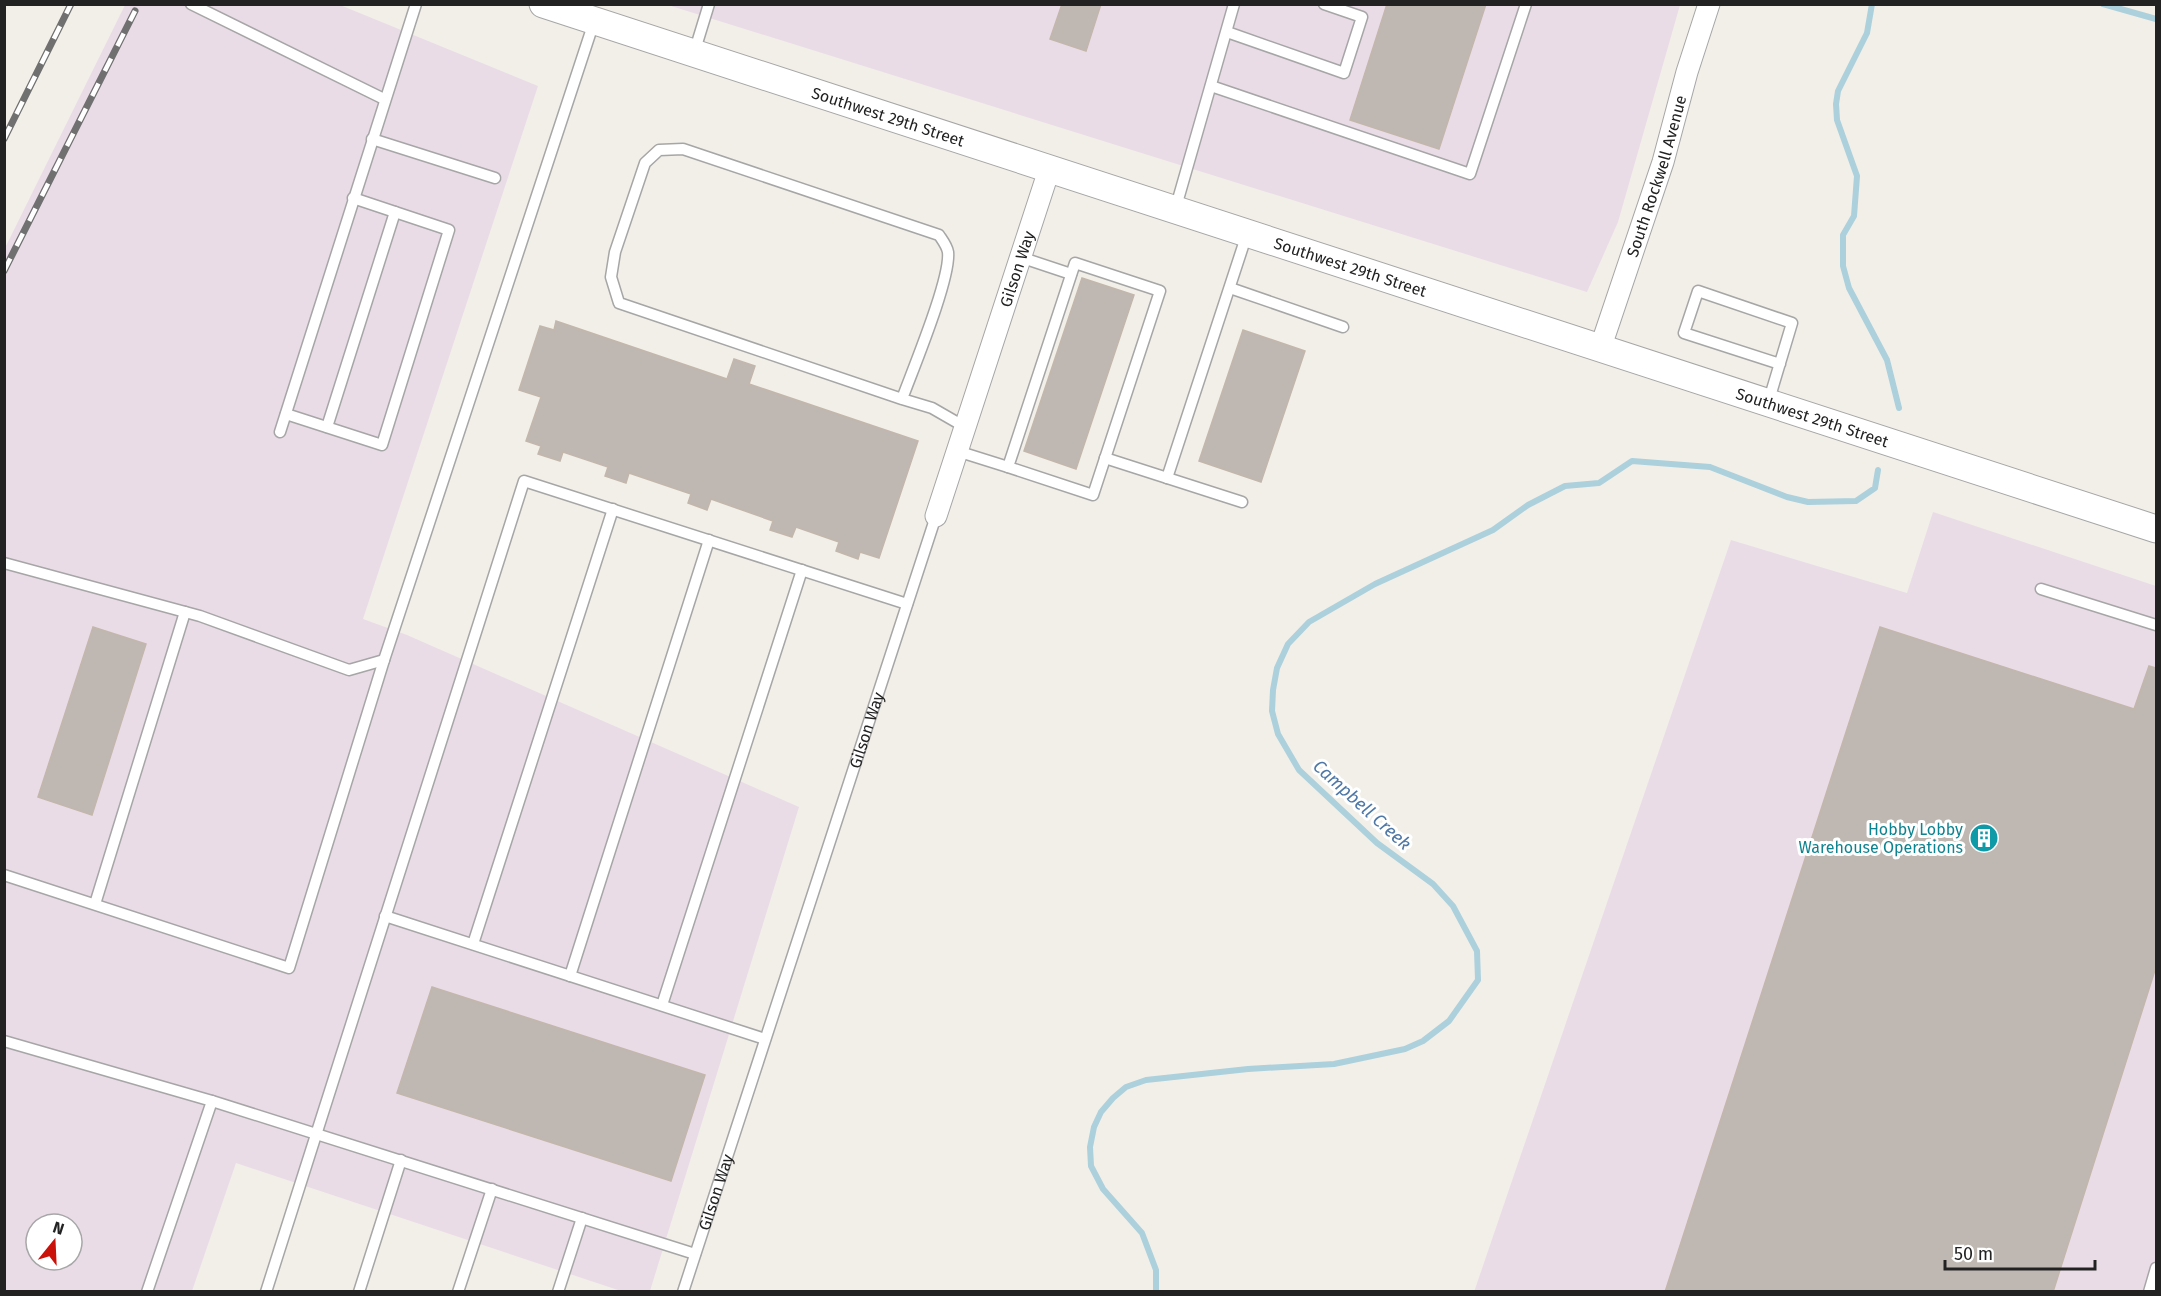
<svg xmlns="http://www.w3.org/2000/svg" width="2161" height="1296" font-family="'Fira Sans',sans-serif">
<style>
.industrial{fill:#eadce7;fill-rule:evenodd}
.lines{fill:none;stroke-linecap:round;stroke-linejoin:round}
.stream{stroke:#acd0dc;stroke-width:6}
.building{fill:#bfb8b2;stroke:#c3b7ac;stroke-width:1.5}
.service-casing{stroke:#a6a6a6;stroke-width:13}
.minor-casing{stroke:#a6a6a6;stroke-width:23}
.tertiary-casing{stroke:#a6a6a6;stroke-width:29}
.service{stroke:#fff;stroke-width:10}
.minor{stroke:#fff;stroke-width:21}
.tertiary{stroke:#fff;stroke-width:27}
.rail-casing{stroke:#707070;stroke-width:7}
.rail{stroke:#fff;stroke-width:4.5;stroke-dasharray:14;stroke-linecap:butt}
.labels{text-anchor:middle;dominant-baseline:central;stroke-width:6;stroke-linejoin:round;paint-order:stroke}
.street-label{font-size:16px;fill:#222;stroke:#fff}
.culture-label{font-size:16px;fill:#0d838f;stroke:#fff;text-anchor:end}
.water-label{font-size:18px;font-style:italic;fill:#4f78a6;stroke:#fff}
</style>
<rect width="100%" height="100%" fill="#f2efe9"/>
<g class="industrial">
<path d="M 125,5 L 340,5 L 538,86 L 363,619 L 407,635 L 799,807 L 650,1291 L 621,1291 L 236,1163 L 192,1291 L 5,1291 L 4,250 ZM 36,1224 L 72,1224 L 72,1260 L 36,1260 Z"/>
<polygon points="668,5 1680,5 1618,222 1587,292"/>
<polygon points="1933,512 2156,586 2156,1291 1474,1292 1731,540 1907,593"/>
</g>
<g class="lines">
<g class="stream">
<polyline points="1872,4 1867,33 1838,91 1836,104 1837,120 1857,176 1854,216 1843,235 1843,266 1849,288 1887,360 1899,408"/>
<polyline points="2103,4 2156,19"/>
<polyline points="1156,1292 1156,1270 1142,1233 1103,1189 1091,1166 1090,1147 1094,1127 1101,1112 1113,1098 1126,1087 1146,1080 1248,1069 1334,1064 1405,1049 1423,1041 1449,1021 1478,980 1477,951 1453,906 1433,884 1377,843 1299,770 1278,734 1272,711 1273,690 1277,668 1288,644 1309,622 1375,584 1493,530 1528,505 1565,486 1599,483 1632,461 1710,467 1787,497 1808,502 1856,501 1875,488 1878,470"/>
</g>
</g>
<g class="building">
<polygon points="1062,4 1101,4 1086,51 1050,39"/>
<polygon points="1387,4 1486,4 1439,149 1350,120"/>
<polygon points="1082,278 1134,295 1076,469 1024,451"/>
<polygon points="556,321 727,379 734,359 755,366 749,384 918,441 879,558 860,552 858,559 836,551 839,542 796,527 792,537 770,530 773,521 711,499 707,510 688,503 691,494 629,473 626,483 605,476 608,467 563,452 560,461 538,454 541,446 526,441 541,397 519,390 540,326 554,330"/>
<polygon points="1243,330 1305,351 1261,482 1199,461"/>
<polygon points="93,627 146,644 92,815 38,797"/>
<polygon points="1880,627 2134,709 2149,666 2156,668 2156,967 2053,1292 1665,1292"/>
<polygon points="432,987 705,1075 671,1181 397,1093"/>
</g>
<g class="lines">
<g class="service-casing">
<g id="service">
<polyline points="191,4 384,99"/>
<polyline points="1227,32 1344,73 1362,17 1324,4"/>
<polyline points="694,53 709,4"/>
<polyline points="1211,86 1470,174 1526,4"/>
<polyline points="372,139 495,178"/>
<polyline points="1175,210 1234,4"/>
<polyline points="1020,257 1071,274"/>
<polygon points="1075,263 1160,291 1093,495 1008,467"/>
<polyline points="1230,288 1343,327"/>
<path d="M 902,399 C 913,369 951,278 948,252 C 947,246 943,241 939,235 L 683,149 L 659,150 L 645,163 L 615,252 L 611,277 L 619,303 L 902,399 L 932,408 L 965,427"/>
<polyline points="1768,403 1792,323 1698,291 1684,333 1780,364"/>
<polyline points="286,414 382,445 449,230 353,198"/>
<polyline points="327,427 395,212"/>
<polyline points="280,432 416,4"/>
<polyline points="957,451 1008,467"/>
<polyline points="1105,458 1242,502"/>
<polyline points="1167,478 1247,234"/>
<polyline points="4,563 200,616 349,670 384,660"/>
<polyline points="2041,589 2156,625"/>
<polyline points="4,875 289,968 384,660 594,22"/>
<polyline points="95,904 185,612"/>
<polyline points="385,916 765,1039"/>
<polyline points="473,944 613,509"/>
<polyline points="570,976 709,540"/>
<polyline points="662,1005 802,570"/>
<polyline points="4,1041 212,1101 147,1292"/>
<polyline points="212,1101 695,1254"/>
<polyline points="266,1292 524,481 907,604"/>
<polyline points="359,1292 401,1160"/>
<polyline points="458,1292 492,1189"/>
<polyline points="558,1292 582,1218"/>
<path id="s1" d="M 683,1292 L 936,516"/>
<polyline points="2149,1292 2156,1268"/>
</g>
</g>
<g class="minor-casing">
<g id="minor">
<path id="s2" d="M 1600,349 L 1663,162 L 1687,72 L 1709,4"/>
<path id="s3" d="M 936,516 L 1049,170"/>
</g>
</g>
<g class="tertiary-casing">
<g id="tertiary">
<path id="s4" d="M 543,4 L 2156,529"/>
</g>
</g>
<use href="#service" class="service"/>
<use href="#minor" class="minor"/>
<use href="#tertiary" class="tertiary"/>
<g class="rail-casing">
<g id="rail">
<polyline points="4,139 71,4"/>
<polyline points="4,271 135,11"/>
</g>
</g>
<use href="#rail" class="rail"/>
</g>
<defs>
<g id="building-disc" transform="scale(1.5)"><circle r="9.5" fill="#0f9aa8" stroke="#fff"/><path d="M-4-6H4V6H1V3H-1V6H-4ZM-2.5-4.3h1.7v1.8h-1.7ZM.8-4.3h1.7v1.8H.8ZM-2.5-1h1.7V.8h-1.7ZM.8-1h1.7V.8H.8Z" fill="#fff"/></g>
</defs>
<g fill-rule="evenodd">
<use href="#building-disc" x="1984" y="838"/>
</g>
<g class="labels">
<g class="street-label">
<text stroke="none"><textPath href="#s4" startOffset="363">Southwest 29th Street</textPath></text>
<text stroke="none"><textPath href="#s2" startOffset="182">South Rockwell Avenue</textPath></text>
<text stroke="none"><textPath href="#s4" startOffset="849">Southwest 29th Street</textPath></text>
<text stroke="none"><textPath href="#s3" startOffset="260">Gilson Way</textPath></text>
<text stroke="none"><textPath href="#s4" startOffset="1335">Southwest 29th Street</textPath></text>
<text stroke="none"><textPath href="#s1" startOffset="591">Gilson Way</textPath></text>
<text stroke="none"><textPath href="#s1" startOffset="105">Gilson Way</textPath></text>
</g>
<g class="culture-label">
<text x="1963" y="829">Hobby Lobby<tspan x="1963" dy="18">Warehouse Operations</tspan></text>
</g>
<g class="water-label">
<text transform="translate(1362 805) rotate(42)">Campbell Creek</text>
</g>
</g>
<rect width="2161" height="1296" fill="none" stroke="#222222" stroke-width="12"/>
<g transform="translate(54 1242) rotate(18)"><circle r="28" fill="#ffffff" stroke="#a7a7a7" stroke-width="1.5"/>
<path d="M0-4.5L10 22L0 15L-10 22Z" fill="#ca110a"/>
<text y="-9" font-size="16" font-weight="bold" text-anchor="middle" fill="#222222">N</text>
</g>
<path d="M1945 1260v9h150v-9" fill="none" stroke="#222222" stroke-width="3"/>
<text x="1954" y="1260" font-size="18" fill="#222222" stroke="#ffffff" stroke-width="4.5" paint-order="stroke">50 m</text>
</svg>
